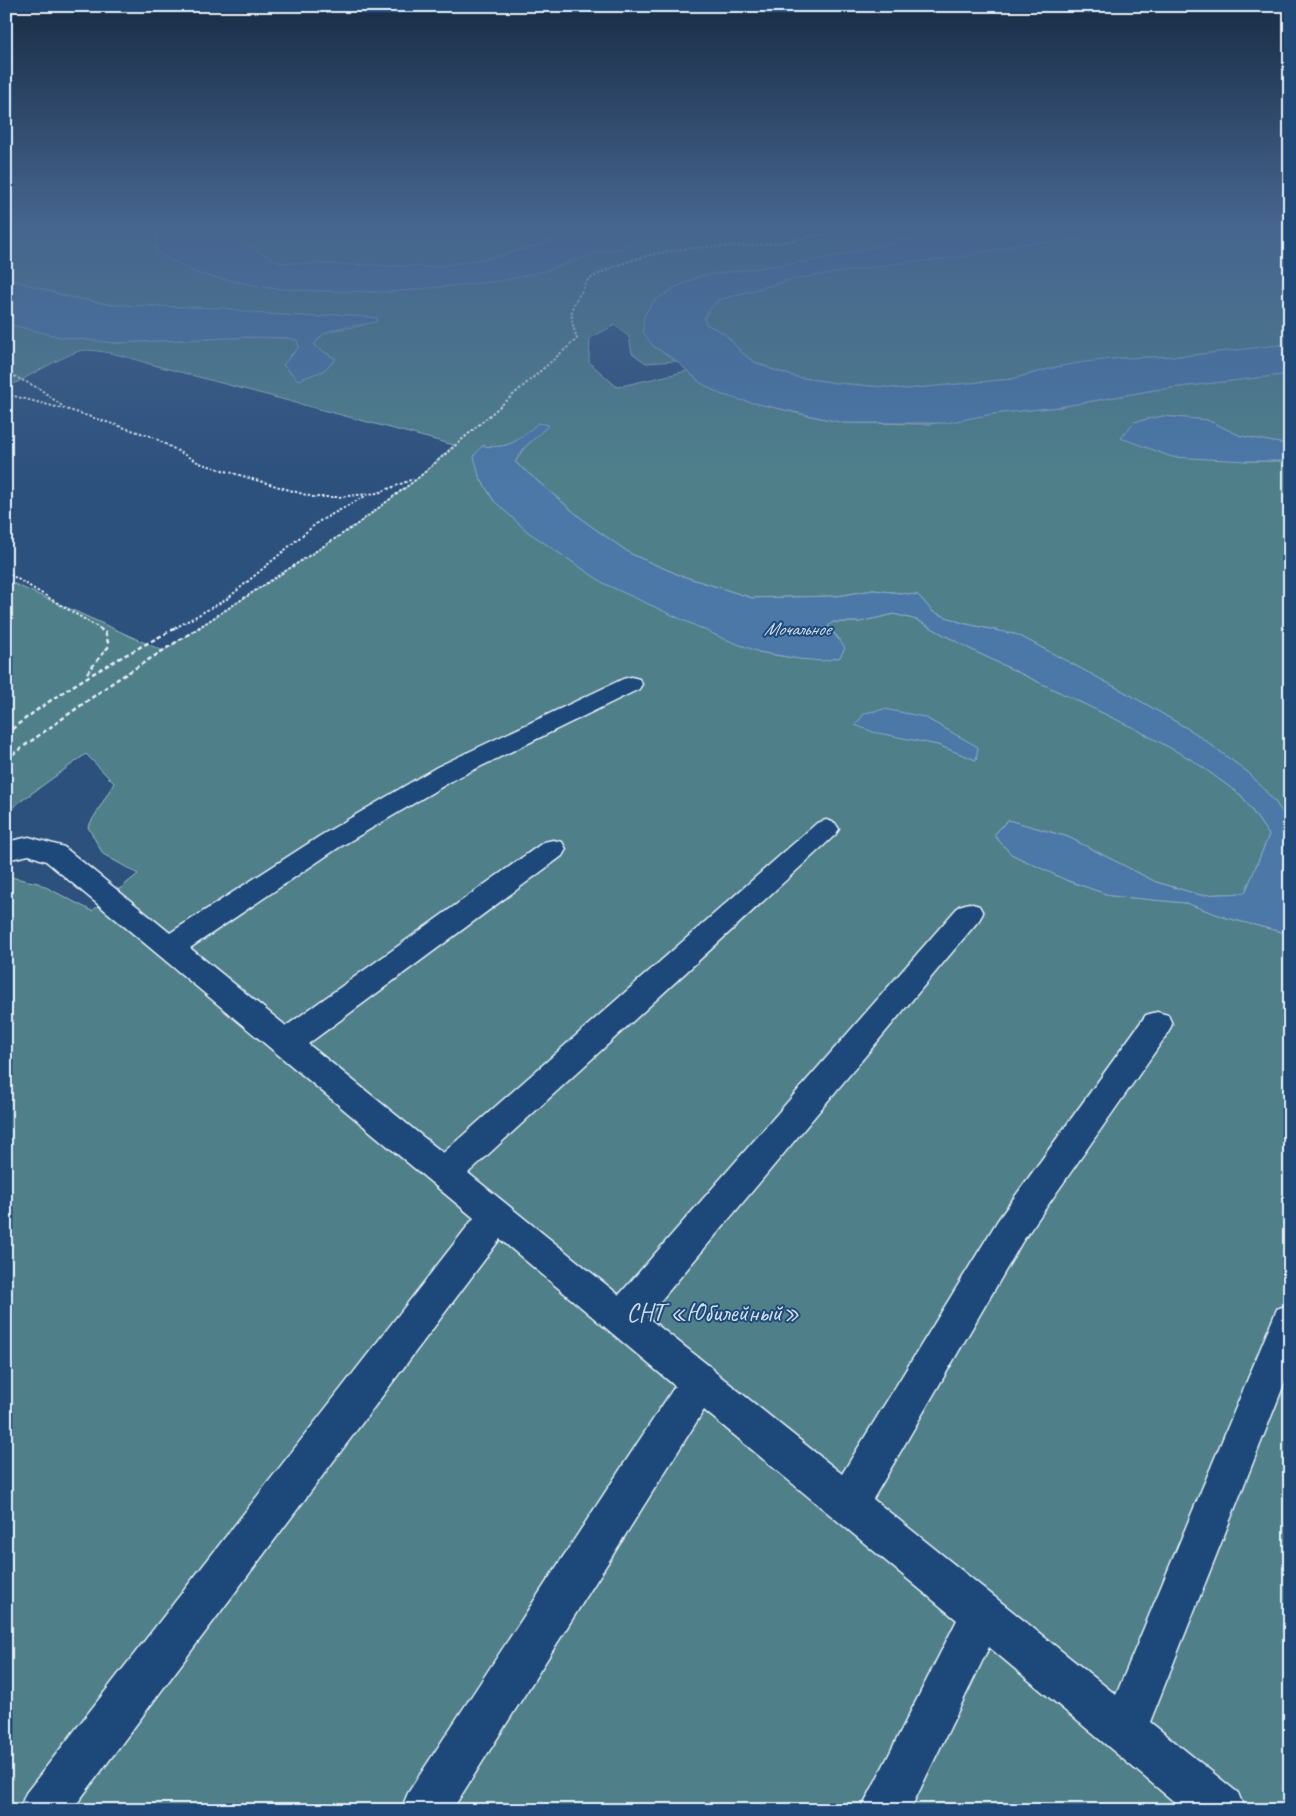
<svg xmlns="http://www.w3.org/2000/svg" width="1296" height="1816" font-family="Caveat,sans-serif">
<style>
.green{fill:#4f808a;stroke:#9cb8c1;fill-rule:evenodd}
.water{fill:#4c78a7;stroke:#8aa8c7}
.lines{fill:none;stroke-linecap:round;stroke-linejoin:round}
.minor-casing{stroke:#e8f1f8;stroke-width:3}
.path-far1{stroke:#e8f1f8;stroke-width:2;stroke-dasharray:2.5 2;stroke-linecap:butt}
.path{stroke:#e8f1f8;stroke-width:2.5;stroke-dasharray:4.5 3;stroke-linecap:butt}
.minor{fill:#1f4a7a;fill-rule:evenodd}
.labels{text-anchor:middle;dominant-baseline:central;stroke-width:4;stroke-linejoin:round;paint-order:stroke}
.far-water-label{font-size:19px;font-style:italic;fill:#d1dfec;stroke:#1f4a7a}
.near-park-label{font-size:25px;fill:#d1e0e8;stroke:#1f4a7a}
</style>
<rect width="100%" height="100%" fill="#2d517d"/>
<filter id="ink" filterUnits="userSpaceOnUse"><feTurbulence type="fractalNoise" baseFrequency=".02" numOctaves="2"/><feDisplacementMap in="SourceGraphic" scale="10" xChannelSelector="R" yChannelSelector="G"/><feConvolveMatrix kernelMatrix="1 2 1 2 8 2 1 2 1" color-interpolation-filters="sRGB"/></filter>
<g filter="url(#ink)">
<g class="green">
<path d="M 12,227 L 156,227 L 157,253 L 198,274 L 269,288 L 319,291 L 389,292 L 500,281 L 545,271 L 599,252 L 621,248 L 650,234 L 677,227 L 992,227 L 921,236 L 824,259 L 700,276 L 676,287 L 653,302 L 644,316 L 653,346 L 676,361 L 646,363 L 632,353 L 629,337 L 615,325 L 590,338 L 589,362 L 617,387 L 687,371 L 701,383 L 720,394 L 796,413 L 844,423 L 930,424 L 992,414 L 1059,407 L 1154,390 L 1290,374 L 1290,445 L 1241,436 L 1207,420 L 1163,416 L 1134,422 L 1245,461 L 1290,461 L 1290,825 L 1276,803 L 1250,774 L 1195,733 L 1130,695 L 1018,635 L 962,623 L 933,612 L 918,595 L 873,590 L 837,596 L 752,598 L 679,575 L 631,554 L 588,524 L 515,462 L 524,448 L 548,425 L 538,424 C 517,441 511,449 482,446 L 479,476 L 494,501 L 759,652 C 787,657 813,663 840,657 L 839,639 L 828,626 L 833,622 L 859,622 L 894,614 L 917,620 L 972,650 L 1136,729 L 1194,761 L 1242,796 L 1269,835 L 1245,893 L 1200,895 L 1156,882 L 1068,837 L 1008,820 L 994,835 L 1011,854 L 1066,880 L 1112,896 L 1186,903 L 1227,918 L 1290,934 L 1290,1810 L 6,1810 L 6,876 L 38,883 L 92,911 L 138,874 L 103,854 L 88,827 L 114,783 L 86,754 L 6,812 L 6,580 L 163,651 L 356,525 L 418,478 L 454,445 L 146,363 C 133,358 92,347 79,351 C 57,359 28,377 6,388 L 6,323 L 115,343 L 251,337 L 288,338 L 297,340 L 299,347 L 290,356 L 290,372 L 298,380 L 336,359 L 314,346 C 323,327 340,330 359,326 C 365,325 371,321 377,318 L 336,314 L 318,317 L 264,314 L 223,308 L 112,305 L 65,296 L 6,278 L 6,230 ZM 924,717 L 977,747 L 976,760 L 938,745 L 909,738 Z"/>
<polygon points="227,227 590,227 552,241 500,256 436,267 281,263 242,243"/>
<polygon points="1180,227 1290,227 1290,344 1184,356 1123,358 1056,367 1012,379 906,389 836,383 796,377 774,370 754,362 742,353 725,334 706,324 704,319 706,313 718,300 793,279 901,263 961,257 1017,244 1067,241 1119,233"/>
</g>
<g class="water">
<polygon points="156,227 227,227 242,243 281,263 436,267 500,256 552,241 590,227 677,227 650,234 621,248 599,252 545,271 500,281 389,292 319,291 269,288 198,274 157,253"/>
<polygon points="992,227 1180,227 1135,231 1067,241 1017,244 961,257 901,263 793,279 718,300 706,314 704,319 706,324 725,334 742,353 754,362 774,370 796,377 836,383 906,389 1012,379 1056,367 1084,362 1123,358 1184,356 1290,344 1290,374 1154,390 1059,407 992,414 946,423 844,423 740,400 720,394 701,383 675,360 653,346 643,332 644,316 653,302 676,287 700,276 824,259 921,236"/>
<path d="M 6,278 L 65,296 L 112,305 L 223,308 L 264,314 L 318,317 L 336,314 L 377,318 L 376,322 C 355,327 323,324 314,346 L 336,359 L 323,371 L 298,380 L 283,365 L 299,347 L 297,340 L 288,338 L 251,337 L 115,343 L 61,337 L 11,325 L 6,323 Z"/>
<polygon points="1163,416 1207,420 1241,436 1290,445 1290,461 1245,461 1172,457 1121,438 1134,422"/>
<path d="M 538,423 L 549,425 L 524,448 L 515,462 L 588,524 L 631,554 L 679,575 L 752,598 L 837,596 L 873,590 L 918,595 L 933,612 L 962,623 L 1018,635 L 1130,695 L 1195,733 L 1250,774 L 1276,803 L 1290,825 L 1290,934 L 1227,918 L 1186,903 L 1112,896 L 1066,880 L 1011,854 L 994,835 L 1008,820 L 1068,837 L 1156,882 L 1200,895 L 1245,893 L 1269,835 L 1242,796 L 1194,761 L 1136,729 L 972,650 L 917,620 L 894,614 L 859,622 L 833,622 L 828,626 L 845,648 L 840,657 L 823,661 L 799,659 L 759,652 L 722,638 L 605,584 L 528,532 L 494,501 L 479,476 L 474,456 L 482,446 C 511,449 517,441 538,423 Z"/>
<polygon points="885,709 924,717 978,747 976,760 938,745 873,732 855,725 865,713"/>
</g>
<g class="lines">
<g class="minor-casing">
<polygon id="minor" points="631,677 639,679 642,684 639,689 455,779 338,848 190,948 286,1026 544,842 553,840 562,842 566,849 562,856 308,1044 443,1153 817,823 826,820 835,823 839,829 835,835 468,1173 619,1295 959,906 969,903 979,906 983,913 979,920 647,1317 713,1369 715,1372 842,1474 998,1220 1146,1015 1157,1012 1168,1015 1172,1024 1168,1033 1022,1242 873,1499 1116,1695 1277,1309 1290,1304 1290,1369 1150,1722 1238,1793 1245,1810 1184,1810 989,1647 910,1810 861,1810 957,1620 704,1410 452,1810 401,1810 408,1793 675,1386 500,1239 72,1810 19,1810 26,1793 474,1218 46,861 29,855 6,860 6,842 29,837 64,847 170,933 320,836 437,767 623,679"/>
</g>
<g class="path-far1">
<polyline points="6,372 40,389 66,409 153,437 199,463 313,497 338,497 378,493 413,479"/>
<polyline points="6,394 64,409"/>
<polyline points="6,572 99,628"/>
<polyline points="175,628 227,599 318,522 367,495"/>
<path d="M 198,628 L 356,525 L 418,478 L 577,339 C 573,326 568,312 576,300 C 580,293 584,290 585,282 C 617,261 656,252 693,248 C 714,246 736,247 758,245 C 791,242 823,234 855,227"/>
</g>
<g class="path">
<polyline points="87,673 109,646 105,632 97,627"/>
<path d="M 6,734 C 59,690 117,659 178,627"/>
<polyline points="6,759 115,681 200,627"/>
</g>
<use href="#minor" class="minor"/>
</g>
</g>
<linearGradient id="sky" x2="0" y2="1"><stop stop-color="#192d45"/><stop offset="0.47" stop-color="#46658f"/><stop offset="1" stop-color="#46658f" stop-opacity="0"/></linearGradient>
<rect width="1296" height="481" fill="url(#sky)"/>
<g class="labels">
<g class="far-water-label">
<text x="797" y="629">Мочальное</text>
</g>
<g class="near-park-label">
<text x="713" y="1313">СНТ «Юбилейный»</text>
</g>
</g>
<rect width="1296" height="1816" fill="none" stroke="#1f4a7a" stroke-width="25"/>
<rect x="12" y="12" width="1271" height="1791" fill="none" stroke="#e8f1f8" stroke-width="2" filter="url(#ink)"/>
</svg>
